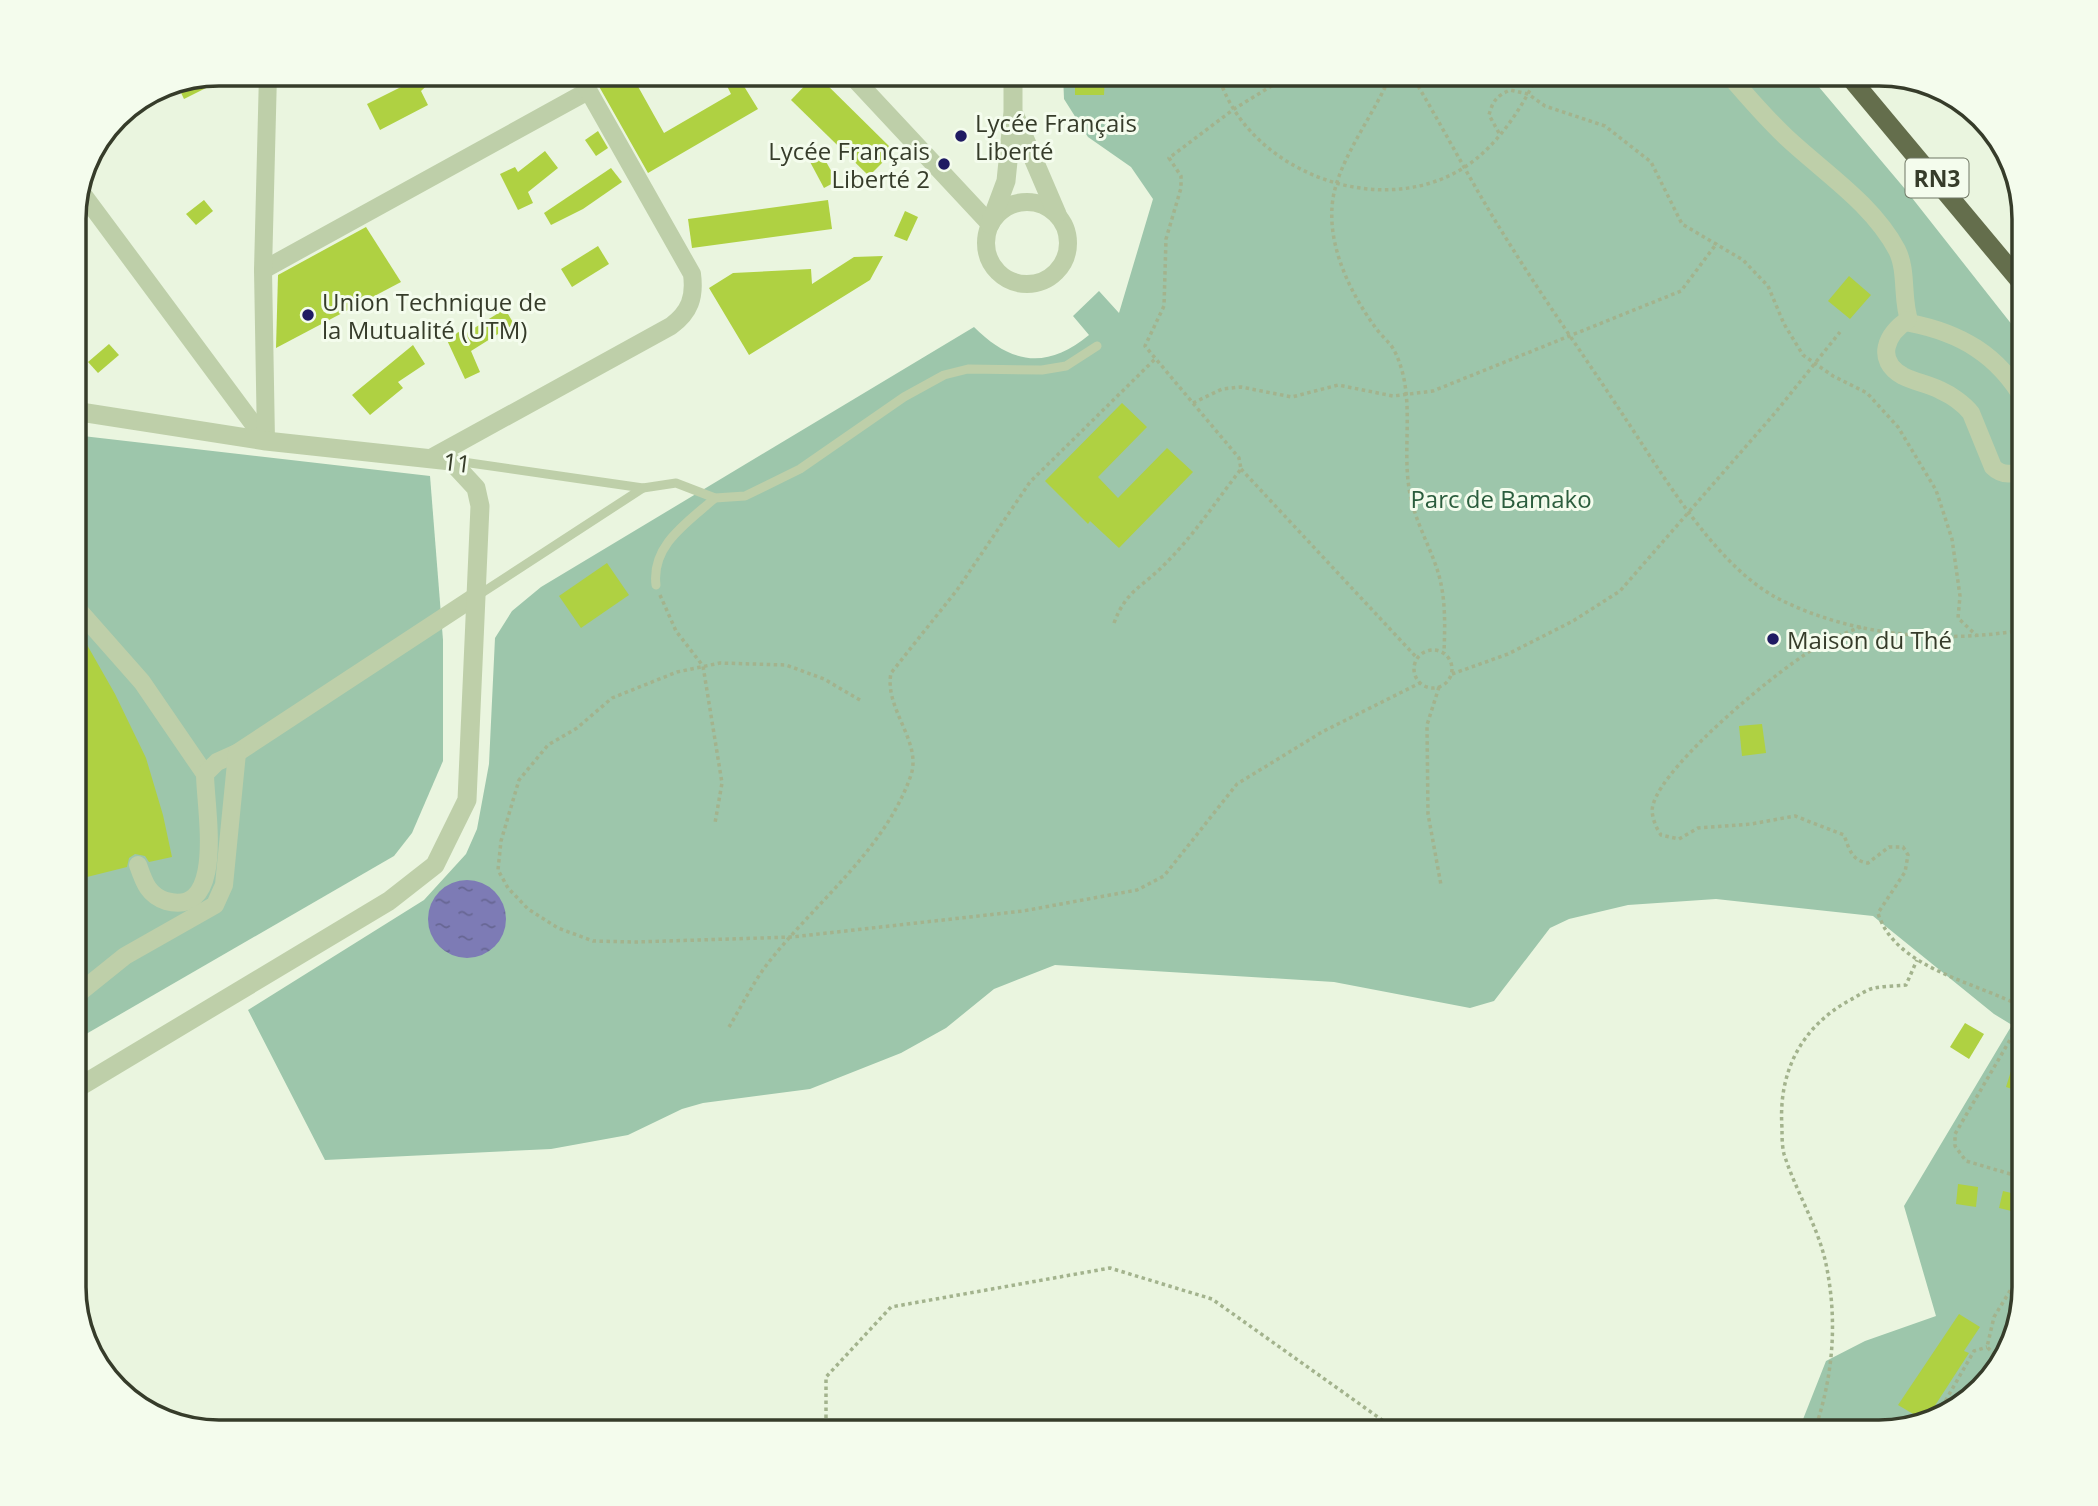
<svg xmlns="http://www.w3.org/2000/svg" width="2098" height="1506" font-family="'Open Sans',sans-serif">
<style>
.green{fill:#9dc6ab}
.water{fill:url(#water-ripples)}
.building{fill:#afd142}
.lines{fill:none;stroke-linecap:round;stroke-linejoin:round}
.path{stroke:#a3b38d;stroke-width:3.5;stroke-dasharray:3.5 3.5;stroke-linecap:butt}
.service{stroke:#becfa9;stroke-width:9}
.minor{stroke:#becfa9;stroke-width:18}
.tertiary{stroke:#becfa9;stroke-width:19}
.trunk{stroke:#646e4c;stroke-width:19}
.poi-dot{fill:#1f1b62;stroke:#f4fced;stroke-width:2.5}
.labels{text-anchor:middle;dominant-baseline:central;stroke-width:6;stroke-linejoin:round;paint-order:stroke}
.shield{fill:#f4fced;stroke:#6f7664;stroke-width:2}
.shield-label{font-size:23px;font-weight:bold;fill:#363c2a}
.poi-label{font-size:24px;fill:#363c2a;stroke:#f4fced;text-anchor:start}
.street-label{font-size:24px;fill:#363c2a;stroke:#f4fced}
.park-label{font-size:24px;fill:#2b5d3d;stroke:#f4fced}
.rim{fill:none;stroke:#363c2a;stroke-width:3.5}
</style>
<defs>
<pattern id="water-ripples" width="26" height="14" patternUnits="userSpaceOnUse" patternTransform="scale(1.75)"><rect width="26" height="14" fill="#7d7bb5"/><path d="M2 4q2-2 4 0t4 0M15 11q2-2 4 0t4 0" fill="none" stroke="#676693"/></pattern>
</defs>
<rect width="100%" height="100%" fill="#eaf5df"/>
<g class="green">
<path d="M 1063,74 L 1808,74 L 1905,189 L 2024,340 L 2024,1287 L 1995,1375 L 1944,1417 L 1879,1432 L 1798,1432 L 1826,1361 L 1865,1341 L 1936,1316 L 1904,1206 L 2012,1025 L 1994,1014 L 1873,916 L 1716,899 L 1628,905 L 1569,919 L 1550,928 L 1494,1001 L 1470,1008 L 1334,982 L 1055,965 L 994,989 L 946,1028 L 901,1053 L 810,1089 L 703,1103 L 682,1109 L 628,1135 L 551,1149 L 325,1160 L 248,1010 L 424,900 L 466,854 L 477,829 L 489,764 L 495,638 L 512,611 L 541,587 L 974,327 C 1011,364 1047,370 1089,335 L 1073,316 L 1099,291 L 1119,313 L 1153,199 L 1131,167 L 1088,137 L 1064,99 Z"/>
<polygon points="74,435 430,476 443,640 443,761 412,833 394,856 74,1041"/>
</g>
<circle class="water" cx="467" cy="919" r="39"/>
<g class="building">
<polygon points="219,74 230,76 184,99 176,82"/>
<polygon points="427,74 439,74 421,91 428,105 380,130 367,104"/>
<polygon points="592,74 631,74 664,133 731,94 721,74 762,74 742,83 758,109 648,173"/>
<polygon points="816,74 894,151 869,176 791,100"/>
<polygon points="1075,74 1105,74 1104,95 1075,95"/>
<polygon points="598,131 608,148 596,156 585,140"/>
<polygon points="545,151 558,168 528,192 533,203 518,210 500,174 515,167 518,172"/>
<polygon points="821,153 837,181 824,188 809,160"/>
<polygon points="611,168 622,182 583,209 551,225 544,213"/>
<polygon points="204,200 213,211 196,225 186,214"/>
<polygon points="828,200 832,229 692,248 688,219"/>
<polygon points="905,211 918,217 907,241 894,236"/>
<polygon points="366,227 401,282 276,348 278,275"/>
<polygon points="598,246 609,264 572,287 561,269"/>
<polygon points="883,256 870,280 749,355 709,288 733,273 811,269 812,284 854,257"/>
<polygon points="1849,276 1871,295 1850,319 1828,301"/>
<polygon points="505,309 514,324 471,351 480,372 465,379 446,338 461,331 463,335"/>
<polygon points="109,344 119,355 98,373 88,362"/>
<polygon points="413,345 425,364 398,382 403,388 370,415 352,395"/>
<polygon points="1122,403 1147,427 1098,477 1118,498 1167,448 1193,472 1119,548 1090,521 1088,524 1045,481"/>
<polygon points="607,563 629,595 581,628 559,596"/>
<polygon points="74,622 115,694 146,758 163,815 172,857 149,862 145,856 135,854 129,858 127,867 83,878 74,845"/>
<polygon points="1762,724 1766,753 1742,756 1739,726"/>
<polygon points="1965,1023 1984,1034 1969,1059 1950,1047"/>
<polygon points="2021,1039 2024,1039 2024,1093 2006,1087"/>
<polygon points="1958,1184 1978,1187 1976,1207 1956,1204"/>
<polygon points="2003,1191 2024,1196 2024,1214 1999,1208"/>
<polygon points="1959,1314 1980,1327 1964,1351 1969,1353 1925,1421 1898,1405"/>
</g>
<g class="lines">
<g class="path">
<path d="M 1218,74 C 1247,175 1391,227 1476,159 C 1503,137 1524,104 1538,74"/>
<path d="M 1391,74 C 1375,113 1343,153 1334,193 C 1324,240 1349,291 1375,327 C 1381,336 1391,343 1395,352 C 1416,395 1402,443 1409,488 C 1413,517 1428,542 1437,569 C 1446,596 1445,624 1444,653"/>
<path d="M 1411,74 C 1444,129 1474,188 1509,243 C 1545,301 1585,357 1623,415 C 1662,473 1715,566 1779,599 C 1852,636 1943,644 2022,630"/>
<path d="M 1499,133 L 1489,115 C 1493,100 1497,96 1510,90 L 1528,94 L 1545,106 L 1605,126 L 1651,162 L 1682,224 L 1743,260 L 1768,286 L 1784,324 L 1803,355 L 1833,376 L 1867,393 L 1898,427 L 1936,490 L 1952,539 L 1960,596 L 1958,618 L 1977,636"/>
<polyline points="1193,403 1222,389 1241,387 1292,397 1338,385 1393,396 1433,391 1681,291 1717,243"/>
<polyline points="1241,469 1417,658"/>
<polyline points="660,595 676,631 703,666 722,783 715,823"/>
<path d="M 1114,623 C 1126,590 1144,586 1166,563 C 1194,535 1217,500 1241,469 L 1239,458 L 1145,346 L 1164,306 L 1166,239 L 1181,188 L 1181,176 L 1169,158 L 1234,109 L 1291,74"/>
<path d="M 1861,627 C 1848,632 1834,637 1822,644 C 1784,664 1663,764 1653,805 C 1650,814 1656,828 1661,835 L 1679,839 L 1698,828 L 1751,824 L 1795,816 L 1844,835 C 1849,849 1852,861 1868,863 L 1889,847 L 1903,847 L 1908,855 L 1905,872 L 1878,913 C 1895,969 1977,982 2024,1008"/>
<circle cx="1433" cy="669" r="19"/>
<polyline points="1452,674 1508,654 1573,621 1620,591 1775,413 1840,332"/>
<polyline points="1439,687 1427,725 1428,814 1441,885"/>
<polyline points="860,700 824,679 786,665 720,663 677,672 612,698 577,728 548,745 519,780 501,841 498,870 508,888 528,909 558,928 593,941 636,942 792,937 1023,911 1137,890 1164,876 1237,784 1322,732 1420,683"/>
<polyline points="2024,1016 1955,1134 1955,1146 1966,1161 2024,1178"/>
<path d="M 729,1027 C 741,1007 752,985 765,967 C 812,905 885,851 911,775 C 922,741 884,709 891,673 L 957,590 L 1030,482 L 1156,358"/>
<polyline points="2000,1360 1987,1347 1994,1317 2024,1268"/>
<polyline points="1935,1419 1974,1351 1987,1347"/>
<polyline points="826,1432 826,1377 891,1307 1110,1268 1212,1299 1399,1432"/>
<path d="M 1814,1432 C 1833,1378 1838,1322 1826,1264 C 1818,1226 1796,1192 1784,1154 C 1782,1146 1782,1136 1782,1128 C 1778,1072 1801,1027 1850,1000 C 1858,996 1866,990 1874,988 C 1884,986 1896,986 1906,985 L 1917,960"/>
</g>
<g class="service">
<polyline points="456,461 643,488 676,483 715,498 745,496 800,469 904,397 944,375 968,369 1042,370 1066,366 1097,346"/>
<path d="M 656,585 C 651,545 688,522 715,498"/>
<polyline points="477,596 643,488"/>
</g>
<g class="minor">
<polyline points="850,74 990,224"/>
<path d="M 1728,74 C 1746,95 1765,117 1785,136 C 1823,172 1872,203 1897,250 C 1908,272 1901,300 1910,323 C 1961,333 1998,355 2024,400"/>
<polyline points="79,189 266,441"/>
<circle cx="1027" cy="243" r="41"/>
<polyline points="263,270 588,91"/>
<path d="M 1908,320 C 1887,333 1874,360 1903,376 C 1915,382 1928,384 1940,390 C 1951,395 1964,404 1971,413 L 1993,467 C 2002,476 2012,475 2024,470"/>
<polyline points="266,441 263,270 268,74"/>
<path d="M 431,458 L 671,326 C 690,312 695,297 692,274 L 579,74"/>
<polyline points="74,605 142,682 205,774"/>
<path d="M 138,865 C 144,882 148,895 166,901 C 227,918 205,807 205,774 L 217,762 L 237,753 L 476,596"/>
<polyline points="74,997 125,956 215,905 224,885 237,753"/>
</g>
<g class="tertiary">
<polyline points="1015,116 1057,214"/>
<polyline points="990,224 1006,181 1013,112 1013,74"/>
<polyline points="74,1090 389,901 435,865 467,800 480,506 476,488 451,461 266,441 74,411"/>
</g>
<polyline class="trunk" points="1847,74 2024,286"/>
</g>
<g class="poi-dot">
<circle cx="961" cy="136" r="7"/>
<circle cx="944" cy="164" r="7"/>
<circle cx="308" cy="315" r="7"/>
<circle cx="1773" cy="639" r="7"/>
</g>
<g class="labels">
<rect class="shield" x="1905.5" y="158.5" width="63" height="39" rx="5"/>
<g class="shield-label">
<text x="1937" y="178">RN3</text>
</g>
<g class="poi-label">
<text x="975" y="122">Lycée Français<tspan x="975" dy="28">Liberté</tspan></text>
<text x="930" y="150" text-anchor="end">Lycée Français<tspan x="930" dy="28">Liberté 2</tspan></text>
<text x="322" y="301">Union Technique de<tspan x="322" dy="28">la Mutualité (UTM)</tspan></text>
<text x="1787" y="639">Maison du Thé</text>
</g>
<g class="street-label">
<text transform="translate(457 462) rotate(7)">11</text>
</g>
<g class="park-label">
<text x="1501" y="498">Parc de Bamako</text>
</g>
</g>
<path d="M0 0H2098V1506H0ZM219 86H1879A133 133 0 0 1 2012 219V1287A133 133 0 0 1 1879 1420H219A133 133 0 0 1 86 1287V219A133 133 0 0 1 219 86Z" fill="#f4fced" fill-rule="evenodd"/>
<path class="rim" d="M219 86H1879A133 133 0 0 1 2012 219V1287A133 133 0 0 1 1879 1420H219A133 133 0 0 1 86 1287V219A133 133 0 0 1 219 86Z"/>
</svg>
